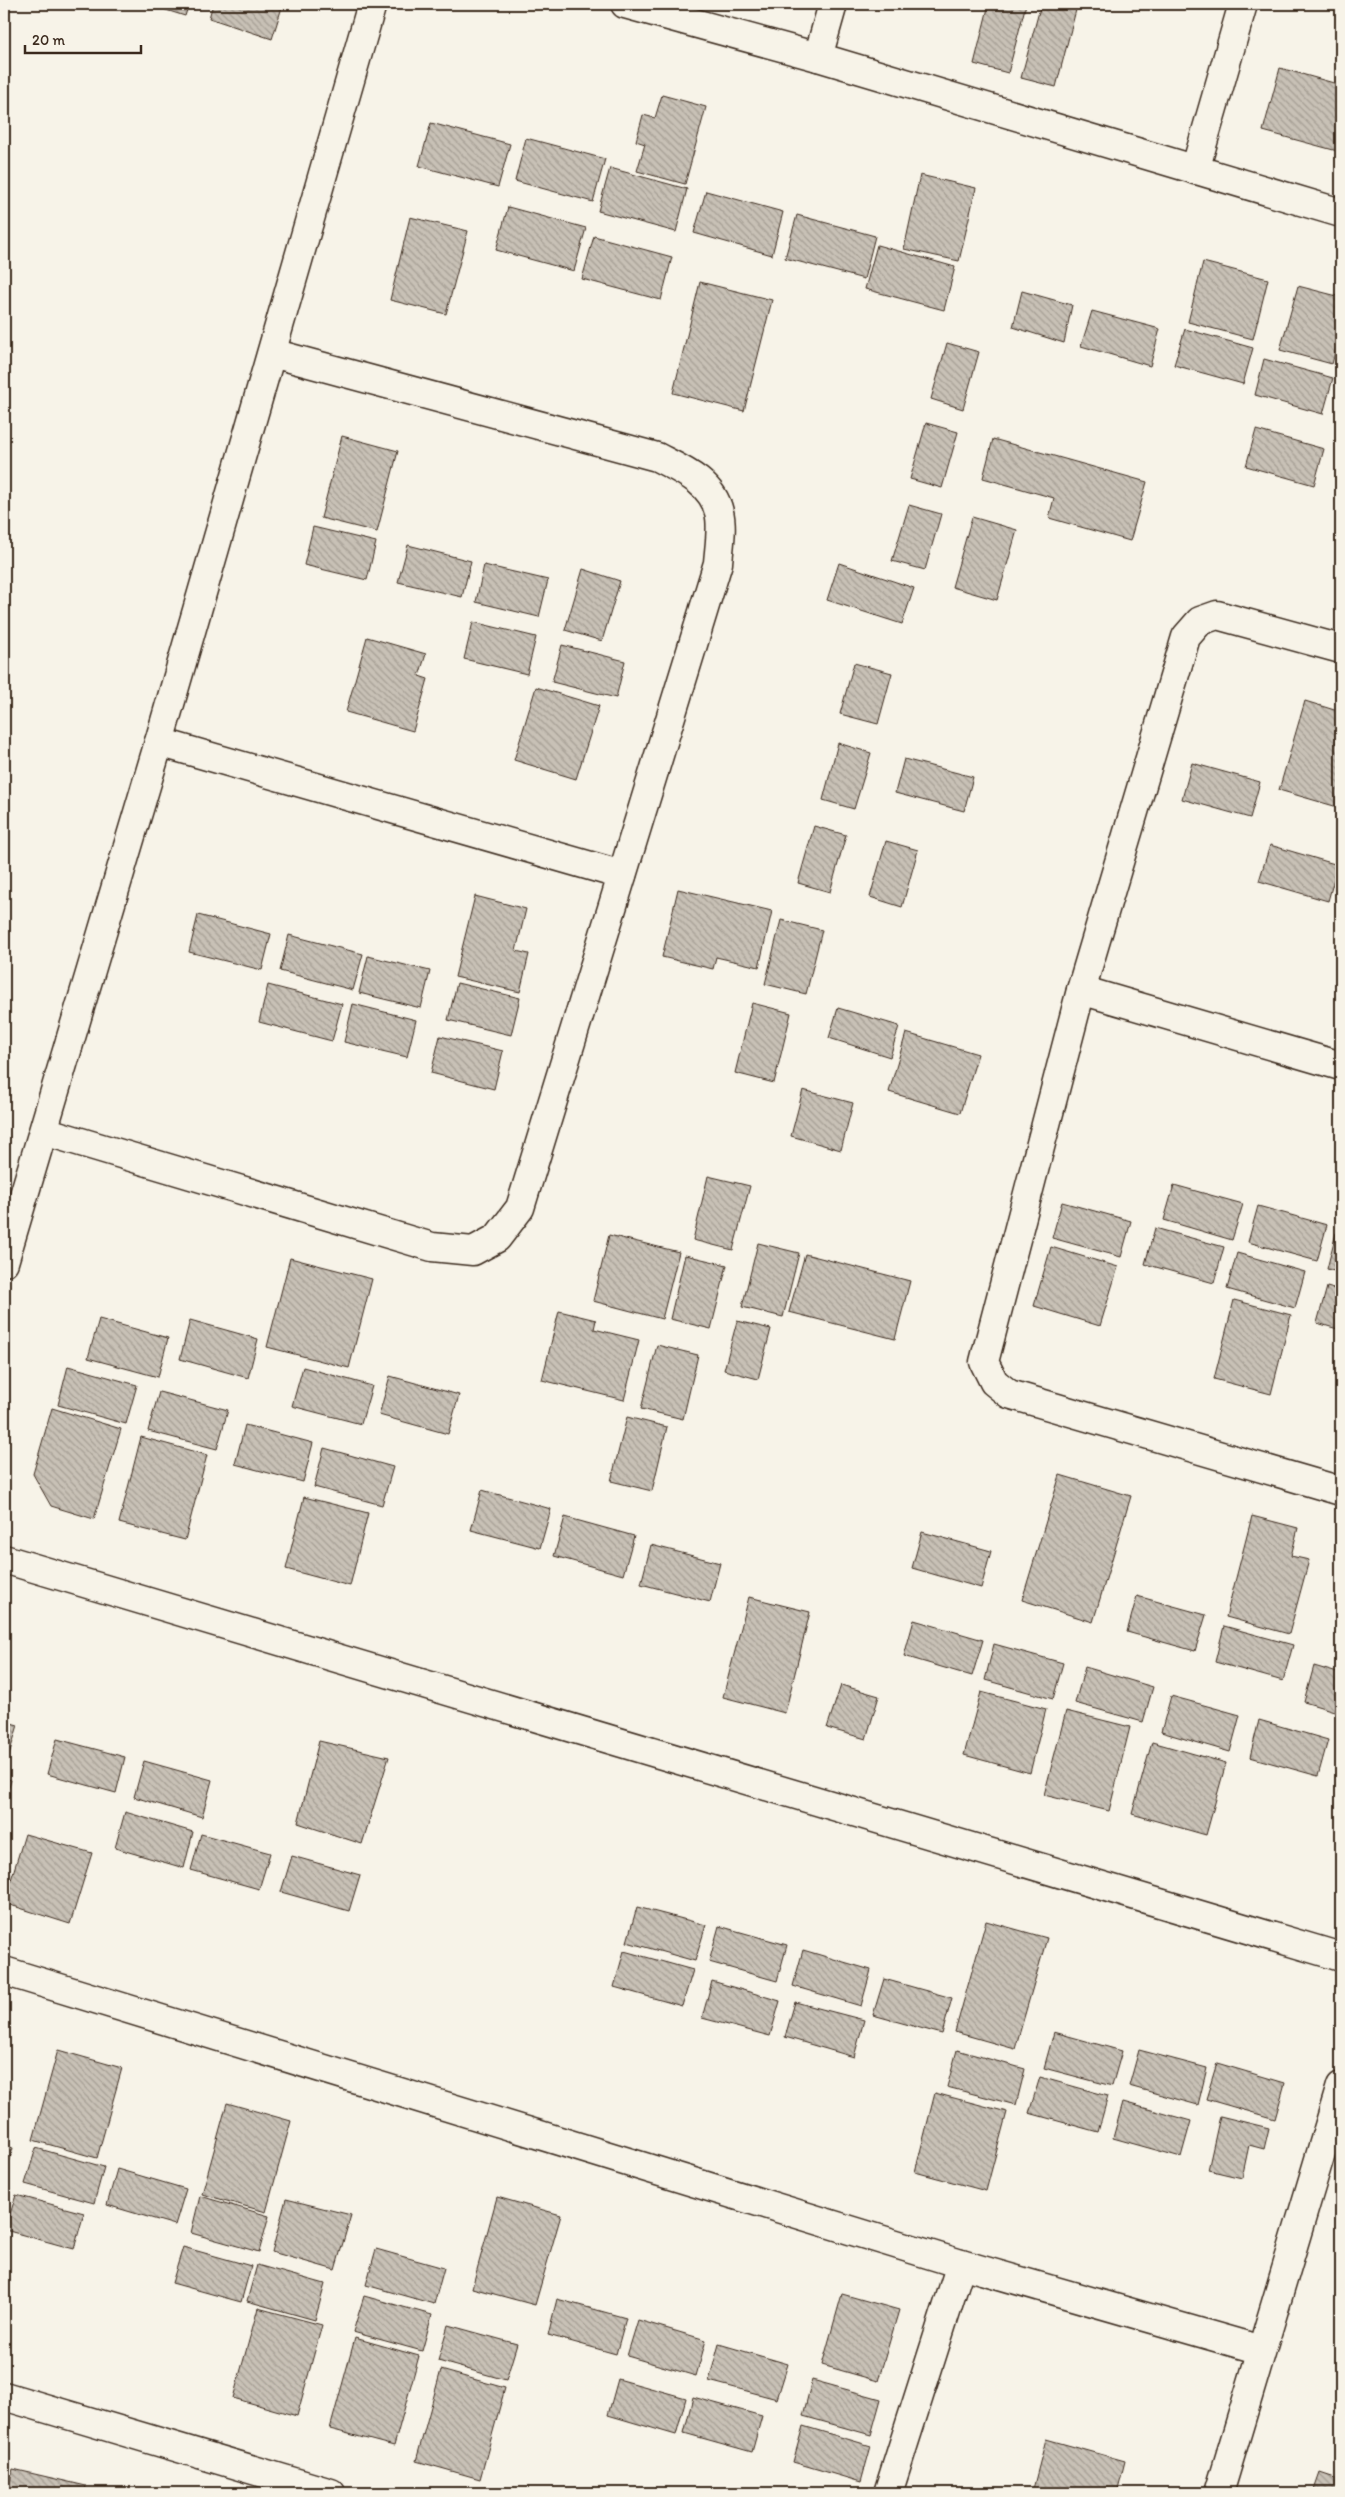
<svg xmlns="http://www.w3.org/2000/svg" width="1345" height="2497" font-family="Itim,sans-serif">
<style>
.building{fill:url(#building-back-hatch);stroke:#3b2a1e}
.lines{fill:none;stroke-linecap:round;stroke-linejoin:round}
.street-casing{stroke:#3b2a1e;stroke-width:31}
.street{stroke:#f7f3e8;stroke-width:28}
</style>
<defs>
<pattern id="building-back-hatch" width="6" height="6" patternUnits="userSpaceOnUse" patternTransform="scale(1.25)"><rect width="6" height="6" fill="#c8c1b6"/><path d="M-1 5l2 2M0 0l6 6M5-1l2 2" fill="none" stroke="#a49d93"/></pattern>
</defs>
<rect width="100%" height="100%" fill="#f7f3e8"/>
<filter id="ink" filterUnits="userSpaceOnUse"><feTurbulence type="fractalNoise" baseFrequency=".02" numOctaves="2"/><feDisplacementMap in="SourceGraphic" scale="10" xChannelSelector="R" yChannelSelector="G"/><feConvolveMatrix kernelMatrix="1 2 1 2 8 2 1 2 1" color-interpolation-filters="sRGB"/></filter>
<g filter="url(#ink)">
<g class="building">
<polygon points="147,4 189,4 185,16"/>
<polygon points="213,4 283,4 272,39 209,18"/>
<polygon points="989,4 1026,4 1008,73 974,64"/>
<polygon points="1041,4 1068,4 1077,6 1056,87 1021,78"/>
<polygon points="1280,68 1341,85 1341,152 1263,131"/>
<polygon points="662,95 706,107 685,184 637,171 645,144 636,141 643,115 655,118"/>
<polygon points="431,123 510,144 498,187 419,166"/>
<polygon points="526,138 605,159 593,202 515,181"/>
<polygon points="610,168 687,189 676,232 598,211"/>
<polygon points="920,175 976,188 959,261 904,249"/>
<polygon points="706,191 783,212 772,255 694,233"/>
<polygon points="508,207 586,228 574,271 496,250"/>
<polygon points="797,215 875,236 864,279 785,258"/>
<polygon points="410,217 468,231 446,314 390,300"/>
<polygon points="594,236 672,257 661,300 582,279"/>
<polygon points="877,245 955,267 944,310 865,289"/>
<polygon points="1203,262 1268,279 1253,339 1188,322"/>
<polygon points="700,282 772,300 744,411 673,393"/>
<polygon points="1298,286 1341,297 1341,330 1332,364 1280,350"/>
<polygon points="1022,291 1072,305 1064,343 1013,327"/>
<polygon points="1092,311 1160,329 1150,366 1081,346"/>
<polygon points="1185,329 1253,348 1243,384 1174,365"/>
<polygon points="947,343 979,352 963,409 931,399"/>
<polygon points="1264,359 1333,378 1323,414 1255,395"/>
<polygon points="926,423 958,432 942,488 910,479"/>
<polygon points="1256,430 1324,449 1314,485 1246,466"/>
<polygon points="342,436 398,451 377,532 321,518"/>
<polygon points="993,439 1147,482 1130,541 1049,518 1054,498 983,478"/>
<polygon points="909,505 941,514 925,570 892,561"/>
<polygon points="972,517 1017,530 997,600 952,587"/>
<polygon points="313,527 376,542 367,580 304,565"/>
<polygon points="408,545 471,561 462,597 398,582"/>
<polygon points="839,563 914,588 902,624 827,600"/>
<polygon points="484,565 548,580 539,617 476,602"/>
<polygon points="583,569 620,581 602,641 565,630"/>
<polygon points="473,622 536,637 527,674 464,659"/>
<polygon points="367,637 426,654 419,676 428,679 413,731 346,712"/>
<polygon points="562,645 625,661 616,698 552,682"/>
<polygon points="854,663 892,673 878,724 840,714"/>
<polygon points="536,687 599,706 576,779 514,760"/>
<polygon points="1305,701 1341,712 1341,808 1279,790"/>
<polygon points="838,743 871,753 854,809 823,800"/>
<polygon points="904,759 973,777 964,811 895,793"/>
<polygon points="1192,763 1260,782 1250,818 1182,799"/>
<polygon points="814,826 846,835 830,892 798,883"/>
<polygon points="886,841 918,850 902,907 870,897"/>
<polygon points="1270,845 1338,865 1328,901 1259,881"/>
<polygon points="678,889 772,911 759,967 716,957 713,969 662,957"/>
<polygon points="475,896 526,909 516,951 529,954 520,992 455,977"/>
<polygon points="198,915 271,934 262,970 189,952"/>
<polygon points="781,920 822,930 806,994 765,984"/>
<polygon points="289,935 363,954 353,990 280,971"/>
<polygon points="368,956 430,971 421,1008 359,993"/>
<polygon points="457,983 520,998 511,1035 448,1020"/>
<polygon points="268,985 342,1004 332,1041 259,1022"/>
<polygon points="752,1003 791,1013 774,1083 735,1073"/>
<polygon points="353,1004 416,1020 407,1057 344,1042"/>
<polygon points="838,1008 899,1026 890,1057 829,1038"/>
<polygon points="906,1033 978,1054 960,1113 889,1092"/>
<polygon points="440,1036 503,1051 494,1089 431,1073"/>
<polygon points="803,1090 853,1103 841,1150 791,1136"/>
<polygon points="708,1176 750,1186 733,1250 693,1240"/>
<polygon points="1174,1185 1243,1204 1232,1240 1164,1220"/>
<polygon points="1062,1202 1131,1221 1121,1257 1052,1238"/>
<polygon points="1258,1206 1327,1225 1317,1261 1248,1242"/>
<polygon points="1155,1228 1224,1247 1214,1283 1145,1264"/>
<polygon points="1336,1233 1341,1234 1341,1273 1327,1269"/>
<polygon points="609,1235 679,1252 662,1319 593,1301"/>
<polygon points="758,1243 799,1253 783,1317 742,1307"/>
<polygon points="1051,1247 1118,1267 1100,1326 1034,1306"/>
<polygon points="1237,1253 1305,1272 1295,1308 1227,1289"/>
<polygon points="805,1254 910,1281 895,1339 789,1312"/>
<polygon points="685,1255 727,1265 711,1329 670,1319"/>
<polygon points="290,1258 372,1279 349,1368 267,1347"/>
<polygon points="1327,1287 1341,1291 1341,1330 1317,1323"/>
<polygon points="1234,1300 1291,1315 1271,1394 1214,1379"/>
<polygon points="559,1311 596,1320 594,1329 639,1340 624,1400 542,1380"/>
<polygon points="99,1319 168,1338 158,1377 88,1358"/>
<polygon points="190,1320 258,1339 248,1378 180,1359"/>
<polygon points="737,1321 771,1329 758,1379 724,1370"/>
<polygon points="657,1345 698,1355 683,1419 641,1409"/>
<polygon points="68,1366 137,1385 126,1424 58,1405"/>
<polygon points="303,1367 372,1386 361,1424 292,1406"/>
<polygon points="390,1376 459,1395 448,1434 379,1415"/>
<polygon points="159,1392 228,1410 217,1449 148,1431"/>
<polygon points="52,1408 121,1429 94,1519 51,1506 33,1474"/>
<polygon points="627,1417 667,1427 652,1491 611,1481"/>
<polygon points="245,1425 313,1443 303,1482 235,1464"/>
<polygon points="141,1437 207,1455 185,1540 119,1523"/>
<polygon points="324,1448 393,1467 382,1505 314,1487"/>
<polygon points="1060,1475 1131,1496 1093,1622 1022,1600"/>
<polygon points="482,1490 551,1509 540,1548 471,1530"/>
<polygon points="304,1497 368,1513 350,1586 286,1569"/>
<polygon points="1252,1516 1298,1528 1291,1556 1309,1560 1289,1634 1226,1617"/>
<polygon points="565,1517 634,1536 623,1575 554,1556"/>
<polygon points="922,1532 991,1551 981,1588 912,1568"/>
<polygon points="651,1545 720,1563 710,1602 641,1584"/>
<polygon points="1137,1596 1206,1615 1195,1651 1127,1632"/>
<polygon points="749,1597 810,1612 785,1713 723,1697"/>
<polygon points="914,1620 983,1640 972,1676 904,1656"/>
<polygon points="1224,1626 1293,1645 1283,1681 1215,1662"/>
<polygon points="994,1644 1063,1663 1053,1699 985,1680"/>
<polygon points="1314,1666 1341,1674 1341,1713 1304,1702"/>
<polygon points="1085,1667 1153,1687 1143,1722 1075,1703"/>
<polygon points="841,1685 879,1696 866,1739 827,1728"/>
<polygon points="981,1692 1046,1709 1030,1773 964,1755"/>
<polygon points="1171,1696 1240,1715 1230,1752 1161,1732"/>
<polygon points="1066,1711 1130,1727 1109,1811 1044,1795"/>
<polygon points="1259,1720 1328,1740 1318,1776 1250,1757"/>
<polygon points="4,1721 18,1725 7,1761 4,1760"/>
<polygon points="57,1739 125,1757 116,1793 47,1774"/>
<polygon points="319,1741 389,1757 362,1844 298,1823"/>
<polygon points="1152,1742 1226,1763 1206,1835 1132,1814"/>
<polygon points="144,1761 212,1780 202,1817 134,1797"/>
<polygon points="4,1778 11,1780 4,1807"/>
<polygon points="125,1812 193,1832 184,1868 115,1848"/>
<polygon points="25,1834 92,1853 70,1924 4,1903"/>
<polygon points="201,1834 270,1853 259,1889 191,1870"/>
<polygon points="292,1856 360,1875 349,1911 281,1892"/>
<polygon points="637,1907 706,1925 695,1961 627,1942"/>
<polygon points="986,1921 1047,1938 1015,2049 955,2032"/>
<polygon points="719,1926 787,1945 777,1981 709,1962"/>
<polygon points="803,1950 871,1970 861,2006 793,1986"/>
<polygon points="624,1951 693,1970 682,2006 614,1987"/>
<polygon points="884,1979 952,1998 942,2034 873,2015"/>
<polygon points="712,1981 780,2001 770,2036 702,2018"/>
<polygon points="795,2002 864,2020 854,2057 785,2037"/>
<polygon points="1054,2032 1122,2051 1112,2086 1044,2068"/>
<polygon points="58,2050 122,2068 97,2158 33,2140"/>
<polygon points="957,2050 1025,2069 1016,2105 947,2087"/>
<polygon points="1139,2050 1207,2068 1198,2105 1129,2086"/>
<polygon points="1217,2063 1285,2083 1275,2119 1206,2099"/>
<polygon points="1040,2077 1108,2096 1098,2132 1029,2113"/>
<polygon points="935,2093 1007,2112 986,2191 915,2172"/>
<polygon points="1123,2102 1191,2121 1181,2157 1113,2138"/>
<polygon points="227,2103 291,2121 266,2212 202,2194"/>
<polygon points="1220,2116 1269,2128 1264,2149 1249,2145 1242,2178 1208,2170"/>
<polygon points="4,2145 13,2148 4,2181"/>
<polygon points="36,2148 104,2167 94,2203 25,2184"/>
<polygon points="117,2169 186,2189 175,2225 107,2205"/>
<polygon points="16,2195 84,2213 74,2249 5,2230"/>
<polygon points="200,2196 269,2216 259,2252 191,2233"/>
<polygon points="497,2197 561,2215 535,2305 472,2288"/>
<polygon points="286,2199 351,2215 335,2270 272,2252"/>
<polygon points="183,2247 251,2266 241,2302 172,2283"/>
<polygon points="376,2249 444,2268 434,2304 366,2285"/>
<polygon points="257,2265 325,2284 315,2320 247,2301"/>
<polygon points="842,2294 899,2310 878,2381 822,2365"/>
<polygon points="364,2296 432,2315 422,2351 353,2332"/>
<polygon points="557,2299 626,2318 616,2354 548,2335"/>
<polygon points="258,2308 322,2325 297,2416 233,2398"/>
<polygon points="638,2320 706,2340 696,2376 627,2356"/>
<polygon points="448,2325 517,2344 506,2380 438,2361"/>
<polygon points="355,2338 419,2356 394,2446 330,2429"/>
<polygon points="719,2344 788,2364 777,2399 709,2381"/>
<polygon points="441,2370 505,2388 480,2479 416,2461"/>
<polygon points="618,2379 686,2398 676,2435 608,2415"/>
<polygon points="812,2380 881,2399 871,2435 803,2416"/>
<polygon points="693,2397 762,2416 752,2452 684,2433"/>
<polygon points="803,2426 871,2446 861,2482 793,2462"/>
<polygon points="1046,2439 1125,2461 1117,2493 1032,2493"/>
<polygon points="13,2469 86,2486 85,2493 7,2493"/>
<polygon points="1320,2473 1341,2480 1341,2493 1313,2493"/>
</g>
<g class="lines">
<g class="street-casing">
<g id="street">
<polyline points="625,4 818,57 1341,213"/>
<polyline points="818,57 833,4"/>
<polyline points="1195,170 1243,4"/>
<polyline points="1341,649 1217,615 1200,621 1186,637 1081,990 984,1362 994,1382 1009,1394 1341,1491"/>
<polyline points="159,742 622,875"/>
<polyline points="1081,990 1341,1066"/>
<path d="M 44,1131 L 432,1247 L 473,1251 L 497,1238 L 520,1208 L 718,563 C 719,548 723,527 719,512 C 712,482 682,470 657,457 L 272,353"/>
<polyline points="4,1262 159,742 372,4"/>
<polyline points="4,1559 1341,1957"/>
<polyline points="4,1971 961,2264 1261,2350"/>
<polyline points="4,2396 331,2493"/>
<polyline points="888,2493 961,2264"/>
<polyline points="1219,2493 1341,2086"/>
</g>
</g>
<use href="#street" class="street"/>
</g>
</g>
<rect width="1345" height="2497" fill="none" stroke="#f7f3e8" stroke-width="20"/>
<rect x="10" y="10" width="1325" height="2477" fill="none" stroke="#3b2a1e" stroke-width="2" filter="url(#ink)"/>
<path d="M25 45v8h116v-8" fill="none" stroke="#3b2a1e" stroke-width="2.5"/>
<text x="32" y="45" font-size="15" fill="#3b2a1e" stroke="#f7f3e8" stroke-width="4" paint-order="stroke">20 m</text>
</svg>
